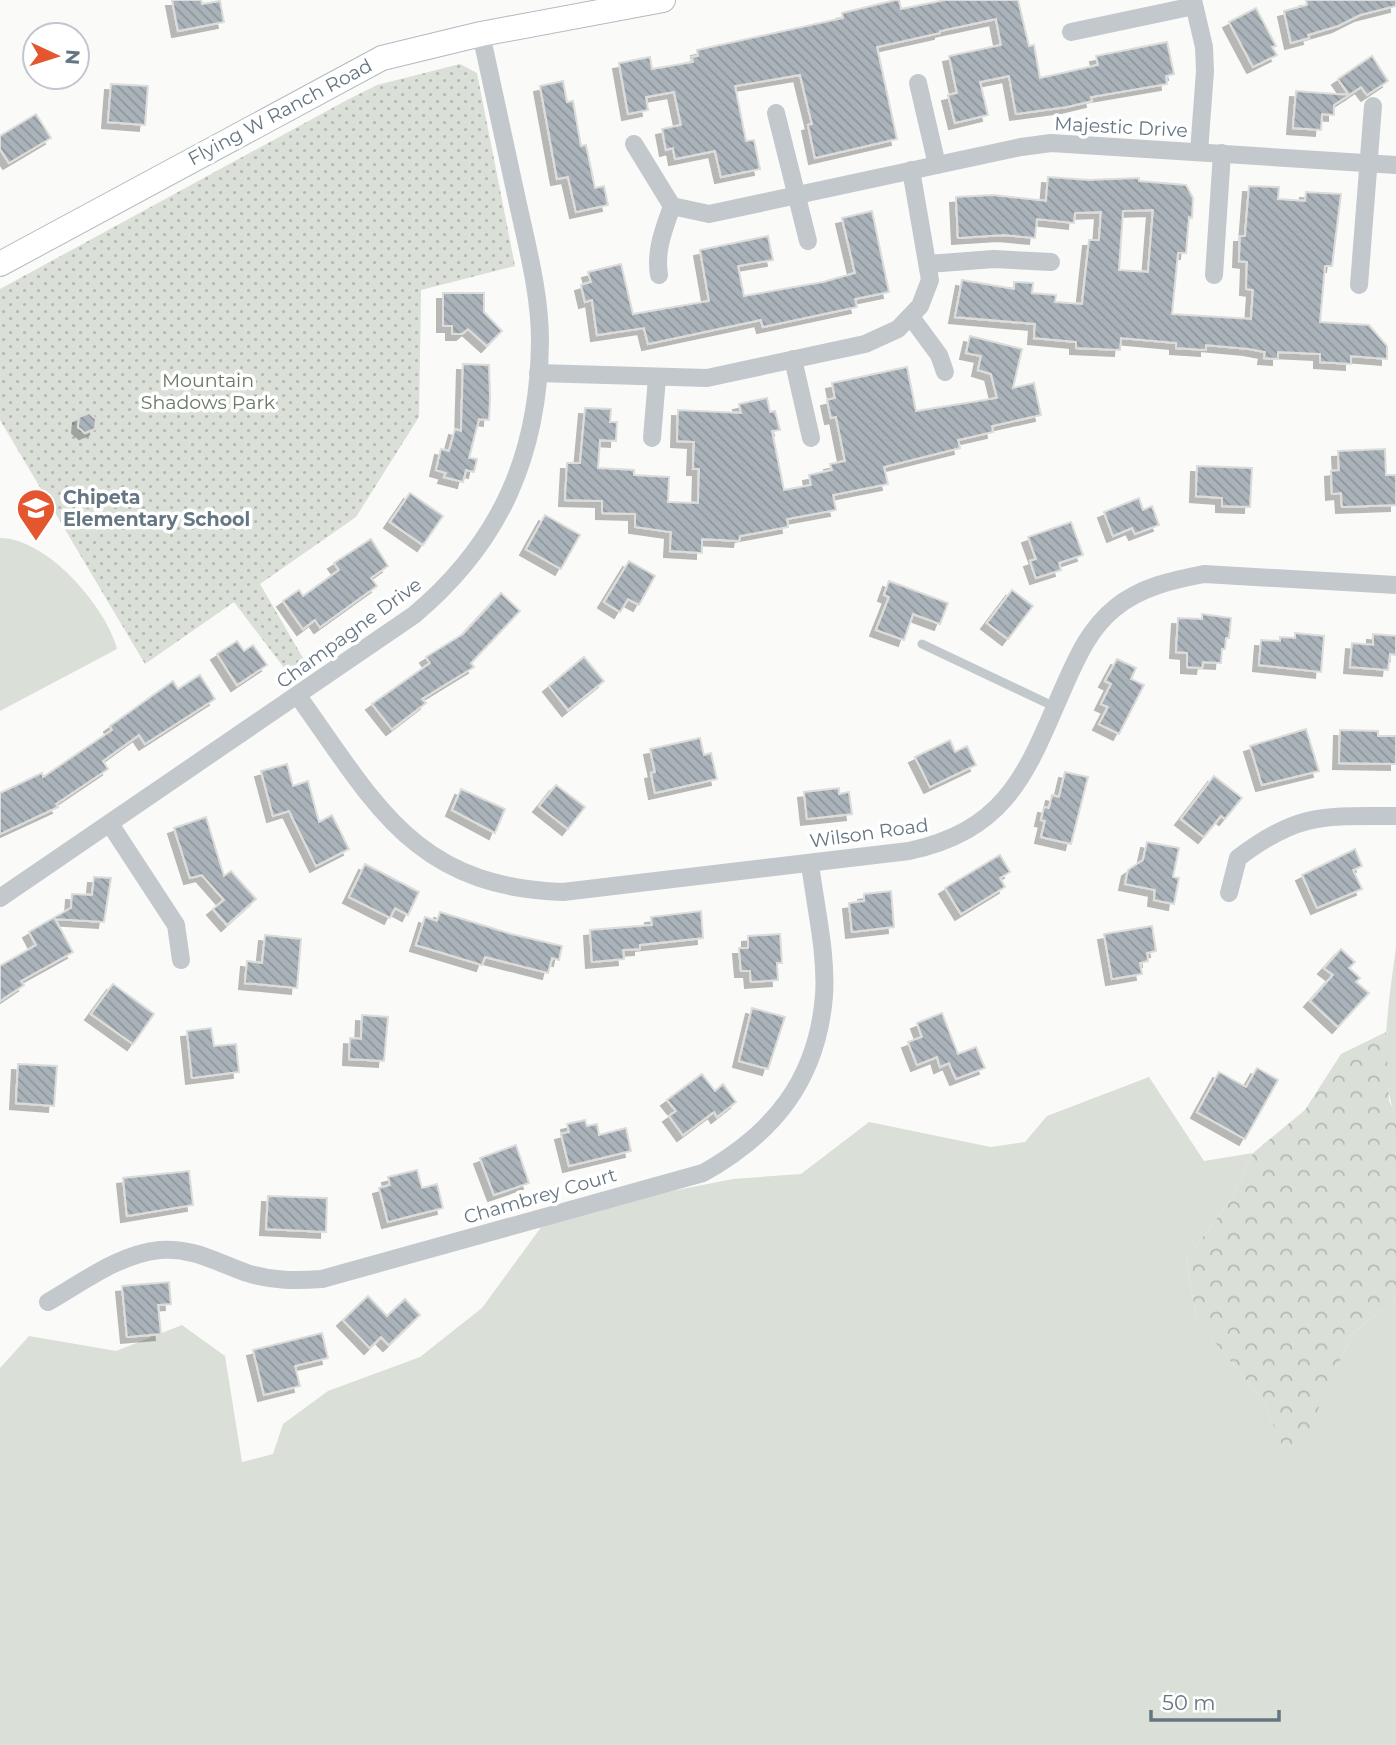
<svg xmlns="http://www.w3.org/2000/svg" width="1396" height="1745" font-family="Montserrat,sans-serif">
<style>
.grass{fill:#dadfd7}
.forest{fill:url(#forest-crowns)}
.park{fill:url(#park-dots)}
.building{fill:url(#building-back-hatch);stroke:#dcdcda;stroke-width:2;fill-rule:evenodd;filter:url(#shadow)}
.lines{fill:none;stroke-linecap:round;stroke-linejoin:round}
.secondary-casing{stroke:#b3babf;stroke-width:26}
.lane{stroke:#c3c8cc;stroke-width:9}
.street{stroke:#c3c8cc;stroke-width:18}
.secondary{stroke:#fff;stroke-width:24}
.labels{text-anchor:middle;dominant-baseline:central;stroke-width:7;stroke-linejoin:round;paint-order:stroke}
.street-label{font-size:19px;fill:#657683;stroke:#fff}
.park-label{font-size:19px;fill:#687a64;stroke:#fff}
.poi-label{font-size:19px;font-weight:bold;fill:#657683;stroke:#fff;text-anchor:start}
</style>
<defs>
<pattern id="forest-crowns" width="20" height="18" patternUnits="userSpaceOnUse" patternTransform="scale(1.75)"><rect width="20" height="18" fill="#dadfd7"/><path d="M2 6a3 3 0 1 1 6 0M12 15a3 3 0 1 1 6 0" fill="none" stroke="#b4b9b4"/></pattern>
<pattern id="park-dots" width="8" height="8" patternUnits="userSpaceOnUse" patternTransform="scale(1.75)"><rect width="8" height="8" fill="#dadfd7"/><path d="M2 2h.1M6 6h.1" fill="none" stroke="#b4b9b4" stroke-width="1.8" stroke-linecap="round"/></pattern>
<pattern id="building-back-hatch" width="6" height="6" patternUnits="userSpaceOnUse" patternTransform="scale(1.75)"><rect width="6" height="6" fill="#aab3b9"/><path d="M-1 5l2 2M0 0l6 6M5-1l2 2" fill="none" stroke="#8e969c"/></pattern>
<filter id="shadow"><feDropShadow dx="-6" dy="6" stdDeviation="0" flood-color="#0004"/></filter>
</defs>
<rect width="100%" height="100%" fill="#fafaf8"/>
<g class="grass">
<path d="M 0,538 C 47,538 106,607 117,649 L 0,711 Z"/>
<path d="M 1396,946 L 1396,1117 C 1376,1069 1390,997 1396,946 Z"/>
<polygon points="1149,1077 1204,1161 1253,1153 1234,1195 1186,1260 1197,1321 1262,1399 1292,1467 1352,1334 1396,1298 1396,1745 0,1745 0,1368 29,1336 116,1351 182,1325 225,1356 242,1462 273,1454 283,1424 328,1391 420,1357 482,1308 550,1215 733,1179 801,1174 869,1122 991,1147 1025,1142 1047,1116"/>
</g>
<polygon class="forest" points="1386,1032 1389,1101 1396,1114 1396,1298 1352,1334 1292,1468 1262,1399 1197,1321 1186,1260 1234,1195 1253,1153 1305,1110 1341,1054"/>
<polygon class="park" points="460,64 477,73 515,266 421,290 419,417 356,517 260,584 310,670 294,681 234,602 145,664 0,420 0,289 347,100 377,85"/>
<g class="building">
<polygon points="172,0 201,0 202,4 220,1 224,22 178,31"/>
<polygon points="896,0 899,0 901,9 945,0 1018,0 1029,46 1034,45 1040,78 1098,65 1096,56 1167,42 1174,74 1166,76 1167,84 1091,97 1092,101 1067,107 1016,114 1009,76 980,82 988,115 955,123 948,95 957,93 949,56 1001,45 996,19 940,31 940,33 877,47 897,139 815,158 808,125 812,124 800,75 735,86 746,141 754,140 760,169 721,177 715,151 675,159 673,148 666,150 662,129 681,125 674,92 646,97 648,110 628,114 619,63 650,57 652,69 693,62 692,57 698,56 697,50 843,18 842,13"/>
<polygon points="1306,0 1396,0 1396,6 1360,15 1338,26 1308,35 1309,38 1291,43 1284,11 1307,5"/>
<polygon points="1256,8 1276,46 1272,47 1277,55 1253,67 1229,22"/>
<polygon points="1372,56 1388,81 1367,95 1361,87 1349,95 1338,79"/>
<polygon points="563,81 567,102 573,101 581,146 586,145 595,188 604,186 608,205 576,212 568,177 557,179 540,86"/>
<polygon points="111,84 148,86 145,125 108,122"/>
<polygon points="1296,91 1349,95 1334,105 1334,115 1322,114 1321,130 1293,128"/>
<polygon points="36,114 51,138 9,163 0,149 0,136"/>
<path d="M 1048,177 L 1089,180 L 1139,178 L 1139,181 L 1186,185 L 1193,198 L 1192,218 L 1189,217 L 1186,253 L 1178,253 L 1172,314 L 1251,319 L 1253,290 L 1246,289 L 1247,262 L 1239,261 L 1240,236 L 1245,236 L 1249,186 L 1279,187 L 1278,199 L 1305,201 L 1306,192 L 1341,194 L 1332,266 L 1325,266 L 1320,322 L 1369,325 L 1387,346 L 1387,359 L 1351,356 L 1351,364 L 1320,362 L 1320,354 L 1278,352 L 1278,359 L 1264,358 L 1265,352 L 1249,349 L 1206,345 L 1206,350 L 1176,348 L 1176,343 L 1121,338 L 1120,350 L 1076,348 L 1076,342 L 1034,338 L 1035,324 L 955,317 L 962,280 L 1014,289 L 1014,282 L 1033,283 L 1032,293 L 1056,295 L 1055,302 L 1082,304 L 1089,240 L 1099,240 L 1101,212 L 1075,213 L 1074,223 L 1037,219 L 1035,238 L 1004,235 L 958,238 L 956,197 L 993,195 L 1046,201 ZM 1153,210 L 1148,272 L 1119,270 L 1123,211 Z"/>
<polygon points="872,211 889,292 855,299 857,307 763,327 761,320 648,344 644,328 597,335 592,300 585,302 581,285 591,282 588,272 621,264 633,314 709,301 700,250 768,236 773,260 738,266 744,296 823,282 855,273 842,218"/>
<polygon points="443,293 484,293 484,312 502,331 487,346 468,329 462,334 452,334 452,326 443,326"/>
<polygon points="970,336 1022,349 1013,388 1034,383 1041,415 992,426 993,432 958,440 960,448 884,467 888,484 833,495 836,510 787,519 788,527 740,536 739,541 702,539 702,553 670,551 671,532 635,527 635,514 602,513 602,501 565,500 567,463 580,463 585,408 611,409 610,422 617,422 616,441 600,440 598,468 634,470 634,475 669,477 668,502 698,503 699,469 693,469 694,442 677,441 678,410 741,413 739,404 767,398 770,412 775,411 780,430 772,431 784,490 811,485 809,475 832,470 830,464 845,461 836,417 831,418 827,400 835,398 832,383 907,367 916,411 997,398 991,374 978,370 981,356 966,353"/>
<polygon points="463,364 489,365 490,398 489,420 479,419 469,458 477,459 474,472 466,470 463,482 444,477 446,473 436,470 441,449 449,451 455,429 461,431"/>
<polygon points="89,413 96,419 95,429 85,433 78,427 79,417"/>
<polygon points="1385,449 1386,475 1396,475 1396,505 1342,507 1341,493 1332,494 1331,471 1339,470 1338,451"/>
<polygon points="1197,466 1252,468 1250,507 1222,506 1222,498 1196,496"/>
<polygon points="410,493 443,516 423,545 390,522"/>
<polygon points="1139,498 1143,510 1152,506 1159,525 1135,534 1132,528 1113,536 1104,512"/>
<polygon points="545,515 580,535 561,569 526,549"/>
<polygon points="1071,522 1083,555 1059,563 1061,570 1036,578 1030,561 1036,559 1028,537"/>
<polygon points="371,539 388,566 371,578 377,586 320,627 315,620 303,629 283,601 299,590 303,596 339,570 334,563"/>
<polygon points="629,561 655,576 639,605 628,599 620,612 604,602"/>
<polygon points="889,581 948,603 940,624 913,614 904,640 876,630 889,597 884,595"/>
<polygon points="1012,590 1033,606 1008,639 987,623"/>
<polygon points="501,593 520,611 471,663 474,667 422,699 426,703 392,729 372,704 430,663 426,657 463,634"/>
<polygon points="1202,614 1231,618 1229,638 1226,638 1225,649 1222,649 1221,663 1203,662 1202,668 1187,667 1187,653 1176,652 1178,618 1202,619"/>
<polygon points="1295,633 1324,636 1321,672 1259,665 1261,640 1280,641 1280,637 1295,638"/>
<polygon points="1373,634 1396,636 1396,655 1390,654 1388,670 1350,667 1352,643 1373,645"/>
<polygon points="237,641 244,651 253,645 267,665 237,685 217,654"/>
<polygon points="584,657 604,681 568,710 549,686"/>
<polygon points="1117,659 1136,668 1131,679 1144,685 1119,734 1099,724 1108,707 1101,704 1111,684 1105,681"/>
<polygon points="200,675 215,699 145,744 139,735 103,761 108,769 56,804 58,807 0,834 0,793 42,773 43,777 112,730 110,726 173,681 178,689"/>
<polygon points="1306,729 1319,771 1262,785 1250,746"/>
<polygon points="1340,730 1378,731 1378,736 1396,736 1396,764 1339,763"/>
<polygon points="700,738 704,755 711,753 717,779 655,793 651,773 655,772 650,749"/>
<polygon points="950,740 955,752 967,746 976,765 930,787 915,757"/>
<polygon points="287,764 293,786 308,781 319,822 332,815 349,849 316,866 289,811 273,816 261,771"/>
<polygon points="1065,772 1088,777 1071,844 1041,837 1045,821 1041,820 1044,807 1049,808 1052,795 1059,797"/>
<polygon points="1214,776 1242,798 1225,819 1221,816 1204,837 1181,819"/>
<polygon points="556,785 585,807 568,829 539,806"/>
<polygon points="839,788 839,794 849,792 852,814 807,819 804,792"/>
<polygon points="461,789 505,809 495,833 452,810"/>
<polygon points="206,817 224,876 231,871 256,899 227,925 213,909 224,900 202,875 190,878 174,828"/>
<polygon points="1147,842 1179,848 1173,877 1179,878 1174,904 1154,900 1155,890 1125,884 1128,870 1143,860"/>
<polygon points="1355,849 1362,866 1353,870 1362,889 1317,908 1302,875"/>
<polygon points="1000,855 1010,872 1000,878 1005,887 961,914 945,888"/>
<polygon points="365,864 419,892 408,915 395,908 390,918 349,897"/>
<polygon points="94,877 111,878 104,922 55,919 73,952 21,981 24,985 0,1001 0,966 36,945 29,932 71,908 72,894 92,895"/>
<polygon points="891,891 894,927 852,932 849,903 864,901 864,894"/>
<polygon points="701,911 703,938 640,945 640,949 623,950 624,959 592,962 590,930 652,925 651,917"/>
<polygon points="440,912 511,934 562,946 559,960 552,958 548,973 485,957 482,965 416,945 425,917 437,921"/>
<polygon points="1152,926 1156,951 1147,953 1148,961 1140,963 1142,974 1112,979 1104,934"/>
<polygon points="780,934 782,963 777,963 778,980 751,982 750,971 741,971 739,948 748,948 748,936"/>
<polygon points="265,935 301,939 297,988 245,983 247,961 262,963"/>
<polygon points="1341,949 1355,962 1349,968 1360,978 1356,982 1369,993 1338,1027 1310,1001 1333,975 1324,968"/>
<polygon points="113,984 154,1014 133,1044 91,1014"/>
<polygon points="752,1008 785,1017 768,1069 739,1061"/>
<polygon points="942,1013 958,1054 976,1047 985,1068 956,1079 949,1063 940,1067 937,1057 917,1065 908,1042 922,1037 917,1023"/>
<polygon points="362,1015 388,1017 384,1061 349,1059 350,1038 361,1039"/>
<polygon points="211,1028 214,1046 236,1044 239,1072 192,1078 187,1031"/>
<polygon points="18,1064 57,1066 54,1106 16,1103"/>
<polygon points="1257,1068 1278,1080 1245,1139 1197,1112 1219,1072 1246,1087"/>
<polygon points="702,1074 715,1091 723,1084 736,1102 717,1117 714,1112 683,1135 669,1116 676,1111 667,1100"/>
<polygon points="585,1120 587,1126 597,1124 599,1135 626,1128 631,1151 569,1166 561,1134 569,1132 567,1124"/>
<polygon points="516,1145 529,1183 494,1195 480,1158"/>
<polygon points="417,1170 422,1188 437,1184 443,1208 388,1222 379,1188 390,1185 388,1177"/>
<polygon points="189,1171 193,1205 127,1216 123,1178"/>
<polygon points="268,1196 327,1198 326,1232 266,1229"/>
<polygon points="169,1282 171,1304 158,1305 161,1334 127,1337 122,1286"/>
<polygon points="368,1296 387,1316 405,1299 420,1315 389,1345 381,1337 370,1348 343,1320"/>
<polygon points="322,1333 328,1358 295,1366 300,1386 264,1395 253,1350"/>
</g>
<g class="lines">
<g class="secondary-casing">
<polyline id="secondary" points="0,264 382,58 481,34 663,0"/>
</g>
<polyline class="lane" points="922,644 1055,707"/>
<g class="street">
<polyline points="1193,0 1204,47 1205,71 1199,152"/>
<polyline points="1071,32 1194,6"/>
<polyline points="918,83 937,165"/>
<polyline points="776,113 808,241"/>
<polyline points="634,144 672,206 709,214 1021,147 1051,143 1396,165"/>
<polyline points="928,264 994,259 1051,262"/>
<path d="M 659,275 C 655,250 664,229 672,206"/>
<polyline points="1214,275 1222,153"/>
<polyline points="1359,285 1373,106"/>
<polyline points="911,317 939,355 945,372"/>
<polyline points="793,359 811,438"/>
<polyline points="538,373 707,378 865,344 898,329 920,306 930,280 911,170"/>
<polyline points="652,438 657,378"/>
<path d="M 298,696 C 376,805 415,887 563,892 L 909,851 C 1011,829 1028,768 1066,682 C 1078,655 1091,627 1115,608 C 1140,587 1173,580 1204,574 L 1396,585"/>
<polyline points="110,824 176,925 181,960"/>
<path d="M 1229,893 L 1238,858 C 1298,812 1325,816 1396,816"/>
<path d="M 0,898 L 414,615 C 501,542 539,454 540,341 C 540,292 526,242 516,195 C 504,141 493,87 481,34"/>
<path d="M 48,1302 C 83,1282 119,1254 160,1250 C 192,1247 218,1263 247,1273 C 273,1281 296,1281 322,1279 L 703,1173 C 774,1133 817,1080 824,996 C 827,953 815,906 810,863"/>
</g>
<use href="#secondary" class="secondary"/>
</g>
<defs>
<g id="school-pin" transform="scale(2.0125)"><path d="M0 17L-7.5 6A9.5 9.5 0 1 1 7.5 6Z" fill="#e4572e" stroke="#fff"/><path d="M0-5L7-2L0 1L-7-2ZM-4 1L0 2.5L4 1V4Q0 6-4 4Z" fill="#fff"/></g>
</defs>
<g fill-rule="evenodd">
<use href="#school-pin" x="36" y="508"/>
</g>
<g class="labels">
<g class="street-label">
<text transform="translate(280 112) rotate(-28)">Flying W Ranch Road</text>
<text transform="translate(1121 127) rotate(3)">Majestic Drive</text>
<text transform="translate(349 633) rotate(-36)">Champagne Drive</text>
<text transform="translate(869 833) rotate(-8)">Wilson Road</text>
<text transform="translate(540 1196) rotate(-16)">Chambrey Court</text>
</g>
<g class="park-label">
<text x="208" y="380">Mountain<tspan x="208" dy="22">Shadows Park</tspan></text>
</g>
<g class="poi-label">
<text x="63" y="497">Chipeta<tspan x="63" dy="22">Elementary School</tspan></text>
</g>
</g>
<g transform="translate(56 56) rotate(94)"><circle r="33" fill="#ffffff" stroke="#c1c8cd" stroke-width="2"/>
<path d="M0-5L12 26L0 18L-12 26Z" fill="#e4572e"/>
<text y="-10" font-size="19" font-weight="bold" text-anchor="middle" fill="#657683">N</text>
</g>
<path d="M1151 1710v10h128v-10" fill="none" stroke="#657683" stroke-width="3.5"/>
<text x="1162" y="1710" font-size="21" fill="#657683" stroke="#ffffff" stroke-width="5" paint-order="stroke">50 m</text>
</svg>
